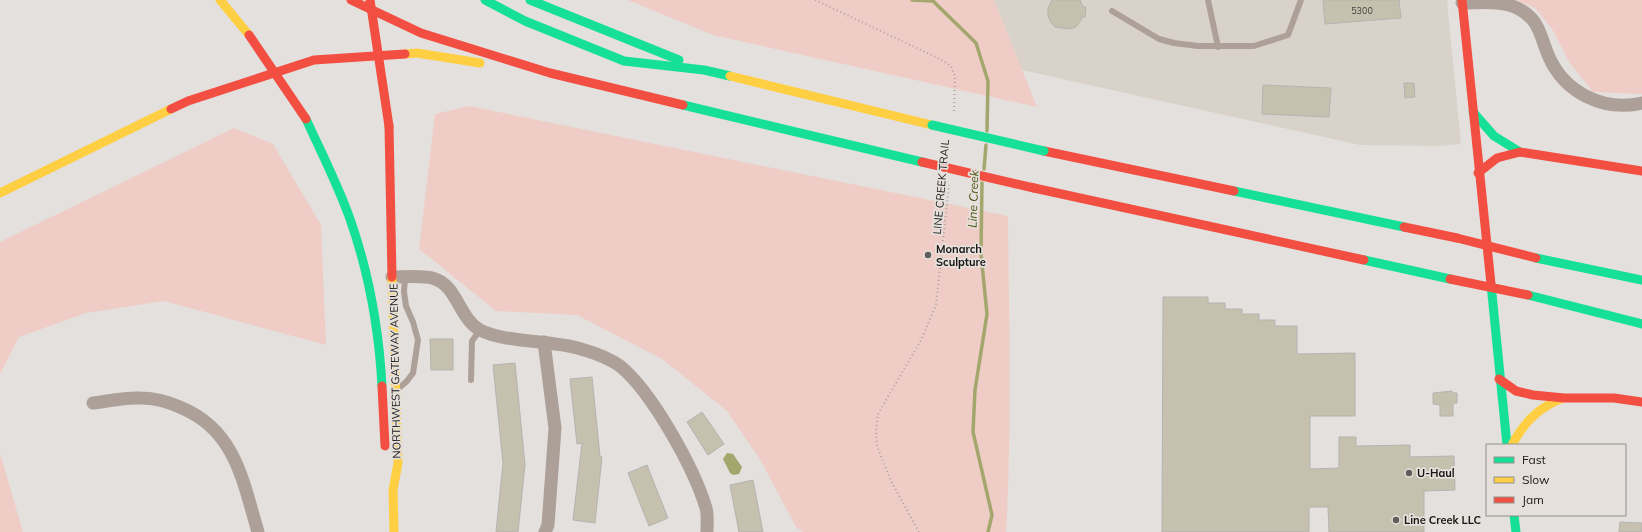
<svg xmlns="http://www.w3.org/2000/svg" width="1642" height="532" font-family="Mulish,sans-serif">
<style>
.built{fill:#d9d2cb}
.green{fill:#efcdc6}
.water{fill:#a4a76d}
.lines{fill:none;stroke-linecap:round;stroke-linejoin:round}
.stream{stroke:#a4a76d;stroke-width:3.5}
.building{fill:#c6c0af;stroke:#b5b3b1}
.path{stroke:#aca49f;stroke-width:2;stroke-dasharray:1 3;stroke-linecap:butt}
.lane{stroke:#ada098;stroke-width:6}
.street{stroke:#ada098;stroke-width:13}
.fast{stroke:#16e098;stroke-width:9}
.slow{stroke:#ffcf43;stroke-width:9}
.jam{stroke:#f24e42;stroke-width:9}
.fast-bridge{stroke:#16e098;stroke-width:9}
.jam-bridge{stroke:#f24e42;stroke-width:9}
.poi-dot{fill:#605d5b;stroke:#e5e0db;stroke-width:1.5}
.labels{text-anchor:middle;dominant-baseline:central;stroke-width:3.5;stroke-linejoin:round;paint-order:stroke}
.number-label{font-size:9px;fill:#44413c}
.street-label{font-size:11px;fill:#191715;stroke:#e5e0db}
.poi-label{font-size:11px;font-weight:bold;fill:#191715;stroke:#e5e0db;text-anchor:start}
.water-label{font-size:12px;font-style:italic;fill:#4d5113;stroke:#e5e0db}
</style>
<rect width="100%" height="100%" fill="#e3e0dd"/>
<polygon class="built" points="994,0 1447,0 1461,144 1440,146 1360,145 1022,70"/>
<g class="green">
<polygon points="628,0 994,0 1037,107 713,35"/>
<polygon points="1516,0 1642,0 1642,94 1593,92 1569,62 1552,29 1535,8"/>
<path d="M 469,106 L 1008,216 C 1009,321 1012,427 1006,532 L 803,532 L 796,527 L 761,461 L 727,411 L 662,359 L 577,315 L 496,311 L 419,249 L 435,114 Z"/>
<polygon points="234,128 273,144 321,225 326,345 164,301 86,313 19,337 0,374 0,242"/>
<polygon points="0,453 23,532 0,532"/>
</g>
<polygon class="water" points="727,453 733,454 742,467 739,474 733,475 730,473 723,459"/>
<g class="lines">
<g class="stream">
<polyline points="912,0 933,1 976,43 988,81 987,131"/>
<polyline points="984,169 986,145"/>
<polyline points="982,183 981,254 987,314 975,390 973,432 992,515 988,532"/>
</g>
</g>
<g class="building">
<polygon points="1052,0 1080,0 1083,7 1086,7 1085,17 1083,17 1076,27 1069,29 1055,27 1050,21 1048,15 1048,8"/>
<polygon points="1323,0 1399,0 1401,18 1325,24"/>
<polygon points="1404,83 1414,83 1415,97 1405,98"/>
<polygon points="1263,85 1331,88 1329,117 1262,114"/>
<polygon points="1163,297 1208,297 1208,303 1225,303 1225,309 1242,309 1242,314 1259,314 1259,320 1275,320 1275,326 1297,326 1297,354 1355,353 1355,416 1310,416 1310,469 1339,468 1339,437 1356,437 1356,446 1410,445 1410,457 1454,456 1455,490 1424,491 1424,532 1329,532 1328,507 1309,507 1309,532 1162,532"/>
<polygon points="430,339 453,339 453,370 431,370"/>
<polygon points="515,363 525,465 518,532 496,532 503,463 493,365"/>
<polygon points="592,377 600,456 602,457 595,523 573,520 582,443 577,444 570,379"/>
<polygon points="1452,391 1452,393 1457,393 1457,403 1453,403 1453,416 1440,416 1440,405 1433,404 1433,393"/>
<polygon points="702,412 724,444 708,455 687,422"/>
<polygon points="647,465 668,518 649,526 628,473"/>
<polygon points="753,480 763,532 739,532 730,485"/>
<polygon points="1620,522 1642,523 1642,532 1619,532"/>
</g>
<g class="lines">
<g class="path">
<polyline points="815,0 940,59 951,66 955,77 954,112"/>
<polyline points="919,532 891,481 877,446 876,431 878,414 921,340 936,305 949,185"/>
</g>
<g class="lane">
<polyline points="1208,0 1218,47"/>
<polyline points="1112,11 1159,39 1174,43 1198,46 1254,46 1288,35 1301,0"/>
<polyline points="471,380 472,341 480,330"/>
<polyline points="399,388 407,381 413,373 418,340 413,322 406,306 404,292 405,277"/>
</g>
<g class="street">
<path d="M 1462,3 C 1481,3 1502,0 1519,9 C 1541,21 1540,37 1549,57 C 1565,93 1604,112 1642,103"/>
<path d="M 392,277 C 404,277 425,275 435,279 C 457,286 459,318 480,330 C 505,343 553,340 581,349 C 595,353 609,358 620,366 C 652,392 694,468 706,508 C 708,515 707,524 707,532"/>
<polyline points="544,342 555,428 548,525 545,532"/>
<path d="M 93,403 C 109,401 125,397 141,398 C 156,398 169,402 182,408 C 236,431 243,482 258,532"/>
</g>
<g class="fast">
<polyline points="485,0 525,21 624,61 704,70 730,76"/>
<polyline points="530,0 679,60"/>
<polyline points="683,105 922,162"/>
<polyline points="1473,112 1494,136 1520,152"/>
<path d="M 306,119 C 321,152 338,185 350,219 C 369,273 379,330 382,386"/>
<polyline points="1234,191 1404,227"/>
<polyline points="1536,258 1642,280"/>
<polyline points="1364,260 1450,279"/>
<polyline points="1491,284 1507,445"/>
<polyline points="1528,295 1642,324"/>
<polyline points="1514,515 1516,532"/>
</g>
<g class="slow">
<polyline points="220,0 249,35"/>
<polyline points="405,54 417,53 480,63"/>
<polyline points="730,76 932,125"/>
<polyline points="0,193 171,109"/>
<polyline points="392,277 398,463 393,490 394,532"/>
<path d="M 1512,445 C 1524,422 1539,407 1563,398"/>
</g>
<g class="jam">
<polyline points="351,0 421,33 550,73 683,105"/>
<polyline points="1462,0 1491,284"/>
<polyline points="171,109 188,101 314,60 405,54"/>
<polyline points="389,126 392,277"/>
<polyline points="1044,151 1234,191"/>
<polyline points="1478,173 1497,158 1520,152 1642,171"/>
<polyline points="1034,188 1364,260"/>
<polyline points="1404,227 1457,238"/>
<polyline points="1499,379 1516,391 1533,395 1564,398 1614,398 1642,402"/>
<polyline points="382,386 385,446"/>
</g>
<polyline class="fast-bridge" points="932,125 1044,151"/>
<g class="jam-bridge">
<polyline points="370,0 389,126"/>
<polyline points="249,35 306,119"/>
<polyline points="922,162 1034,188"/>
<polyline points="1457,238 1536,258"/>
<polyline points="1450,279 1528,295"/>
</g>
</g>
<g class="poi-dot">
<circle cx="928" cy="255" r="4"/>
<circle cx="1409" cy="473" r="4"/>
<circle cx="1396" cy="520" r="4"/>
</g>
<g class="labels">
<g class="number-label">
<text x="1362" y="10">5300</text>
</g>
<g class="street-label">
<text transform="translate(941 187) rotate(-85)">LINE CREEK TRAIL</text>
<text transform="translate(395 371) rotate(-91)">NORTHWEST GATEWAY AVENUE</text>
</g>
<g class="poi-label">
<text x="936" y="249">Monarch<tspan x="936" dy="13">Sculpture</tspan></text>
<text x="1417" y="473">U-Haul</text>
<text x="1404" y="520">Line Creek LLC</text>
</g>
<g class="water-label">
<text transform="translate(973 199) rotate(-88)">Line Creek</text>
</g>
</g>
<rect x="1486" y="444" width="140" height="72" fill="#e5e0db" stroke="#93908c"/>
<rect x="1494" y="457" width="20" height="6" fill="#16e098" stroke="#93908c"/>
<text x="1522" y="464" font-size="12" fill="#191715">Fast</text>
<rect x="1494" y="477" width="20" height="6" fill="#ffcf43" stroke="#93908c"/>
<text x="1522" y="484" font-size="12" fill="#191715">Slow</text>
<rect x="1494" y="497" width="20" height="6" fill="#f24e42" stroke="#93908c"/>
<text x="1522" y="504" font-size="12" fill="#191715">Jam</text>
</svg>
